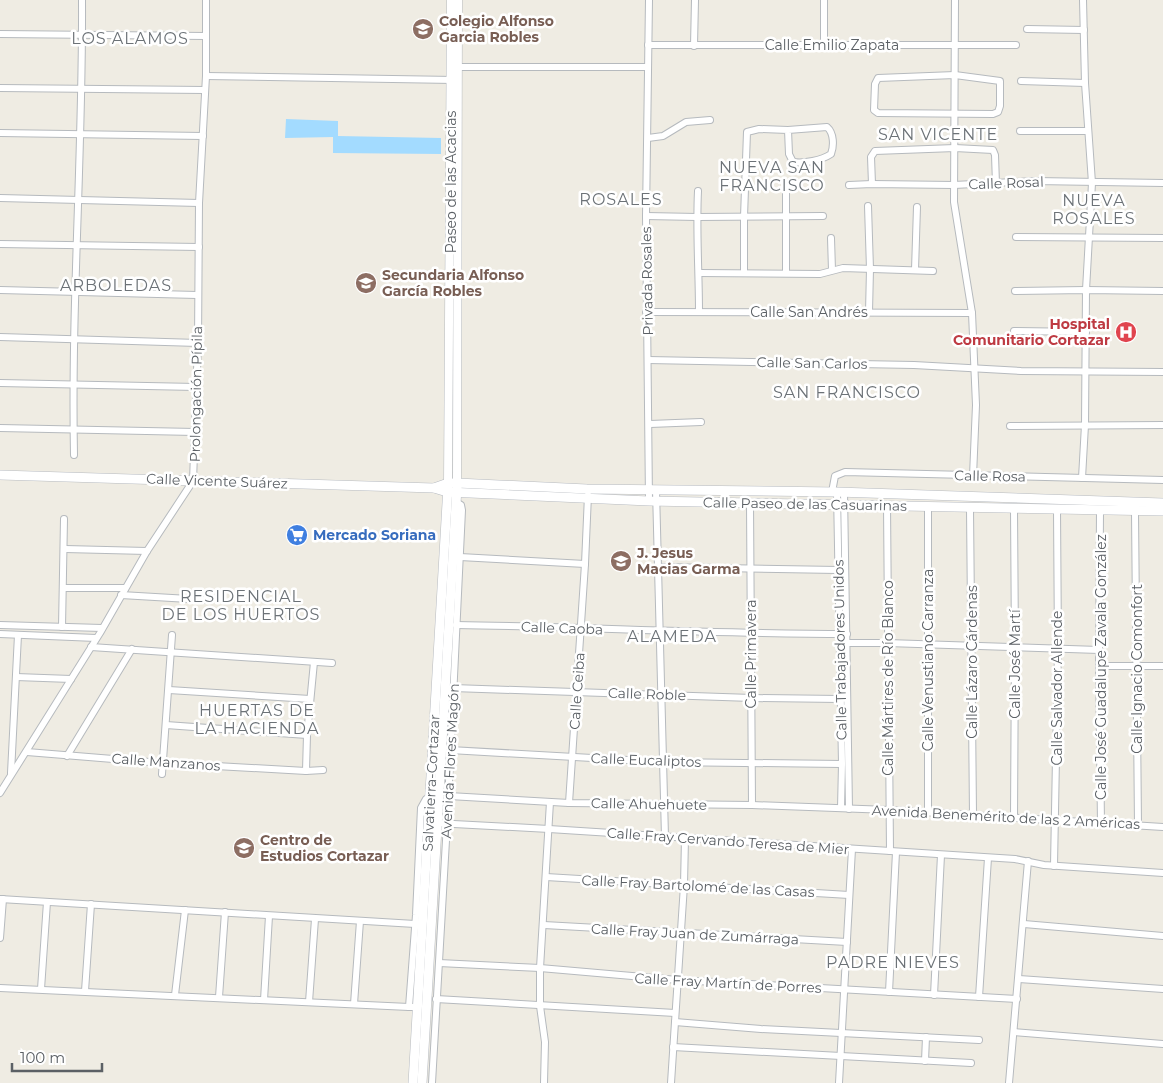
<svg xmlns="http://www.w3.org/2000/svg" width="1163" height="1083" font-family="Montserrat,sans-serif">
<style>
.water{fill:#a3dbff}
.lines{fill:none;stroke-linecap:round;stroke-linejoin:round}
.minor-casing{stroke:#b6babe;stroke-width:8}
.tertiary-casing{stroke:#b6babe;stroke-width:9}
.secondary-casing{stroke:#b7bbc1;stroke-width:10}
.minor{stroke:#fff;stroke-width:6}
.tertiary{stroke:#fff;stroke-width:8}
.secondary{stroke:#fff;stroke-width:9}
.labels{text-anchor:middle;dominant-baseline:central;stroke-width:5;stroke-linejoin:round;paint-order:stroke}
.education-label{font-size:14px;font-weight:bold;fill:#785e54;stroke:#fff;text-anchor:start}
.street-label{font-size:14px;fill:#5b6065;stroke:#fff}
.health-label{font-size:14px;font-weight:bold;fill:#be3a42;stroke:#fff;text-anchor:end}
.shop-label{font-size:14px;font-weight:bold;fill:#366cbe;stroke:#fff;text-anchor:start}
.quarter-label{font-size:16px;letter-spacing:1px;fill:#6c7277;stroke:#fff}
</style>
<rect width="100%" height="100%" fill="#efece3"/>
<polygon class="water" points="286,119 338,121 338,136 441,138 441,154 333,153 333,137 285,138"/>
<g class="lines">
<g class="minor-casing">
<g id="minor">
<polyline points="649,0 646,216 649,501"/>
<polyline points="955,0 954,202 972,313 976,405 973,476"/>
<polyline points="1027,29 1084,30"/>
<polyline points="0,34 206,36"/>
<polyline points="824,44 824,0"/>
<polyline points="648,45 1016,45"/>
<polyline points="694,46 695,0"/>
<polyline points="453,67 648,67"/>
<polygon points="955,75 1000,81 1000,106 998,112 993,114 878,113 874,110 875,84 878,78"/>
<polyline points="206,76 454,80"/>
<polyline points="1021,81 1085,83"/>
<polyline points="0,88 205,90"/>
<polyline points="1020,131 1088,131"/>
<polyline points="0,133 203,136"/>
<polyline points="648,138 663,136 686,122 710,120"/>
<polyline points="872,184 871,157 875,151 955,148 993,150 995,155 996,184"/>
<polyline points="849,185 872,184 954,185 1035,181 1163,183"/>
<path d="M 698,191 C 696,231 699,272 699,312"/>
<polyline points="0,198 199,203"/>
<polyline points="868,206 870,269 869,312"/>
<polyline points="646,216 697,217 823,216"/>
<polyline points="1016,237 1163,238"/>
<polyline points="831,238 832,270"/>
<polyline points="0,244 199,247"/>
<polyline points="915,270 917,207"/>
<path d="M 744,272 L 744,217 L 747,132 L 759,129 L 788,130 L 827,127 C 834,133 834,146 831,154 C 822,160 804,164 793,162 L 789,154 L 788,130"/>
<polyline points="786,272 786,186"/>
<polyline points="699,273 820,274 843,268 933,271"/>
<polyline points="0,290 197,295"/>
<polyline points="1015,291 1086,290 1163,291"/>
<polyline points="646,312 972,313"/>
<polyline points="1014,331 1086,332"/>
<polyline points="0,337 198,343"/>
<polyline points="648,360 914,365 1021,371 1163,372"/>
<polyline points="0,383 196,387"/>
<polyline points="650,424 701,422"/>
<polyline points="1010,426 1163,425"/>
<polyline points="0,428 195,432"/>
<path d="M 74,455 C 71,303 83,152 82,0"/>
<polyline points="1082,478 1085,425 1086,290 1092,183 1085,83 1083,0"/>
<polyline points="656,490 665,837"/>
<polyline points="832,492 835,476 845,472 1163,480"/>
<polyline points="837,492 842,764 841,808"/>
<polyline points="844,492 849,809"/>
<polyline points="750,503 752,805"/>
<polyline points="887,505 890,851"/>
<polyline points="928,507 928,812"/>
<polyline points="970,509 973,815"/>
<polyline points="1014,509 1015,647 1014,818"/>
<polyline points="1100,511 1099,666 1101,823"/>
<polyline points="1135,512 1138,825"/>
<polyline points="65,549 147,551"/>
<polyline points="460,557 585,564"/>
<polyline points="659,567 838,570"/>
<polyline points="63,588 125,588"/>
<polyline points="121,595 206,600"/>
<polyline points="0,625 102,628"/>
<path d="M 456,625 C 587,627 717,634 847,634"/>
<polyline points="62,627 64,519"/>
<polyline points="0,634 96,638"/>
<polyline points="843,643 887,643 1099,650"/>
<polyline points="91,647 332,663"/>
<polyline points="1099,666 1163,666"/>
<polyline points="16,677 71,679"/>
<polyline points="453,688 752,698 840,699"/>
<polyline points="169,690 310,699"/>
<polyline points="166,725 307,735"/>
<polyline points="450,750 663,762 842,764"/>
<polyline points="27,752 162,763 306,771 323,770"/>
<polyline points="67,756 132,649"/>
<polyline points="306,771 307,735 314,662"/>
<polyline points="11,773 18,635"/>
<polyline points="162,774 172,635"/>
<polyline points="0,793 100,633 147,551 193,481 198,343 199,203 206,76 206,0"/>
<polyline points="449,796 569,803 752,805 889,810 1163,827"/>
<polyline points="569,803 585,564 588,495"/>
<polyline points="435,823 549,829 1015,859 1044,865 1163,873"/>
<polyline points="1054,866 1058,649 1057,510"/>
<polyline points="546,877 849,895"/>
<polyline points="0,899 415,924"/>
<polyline points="1024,924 1163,936"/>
<polyline points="544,925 847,942"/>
<polyline points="0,938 3,899"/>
<polyline points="439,963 540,968 678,980 1017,999"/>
<polyline points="1019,979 1163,989"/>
<polyline points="0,988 409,1007"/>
<polyline points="41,989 47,902"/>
<polyline points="85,991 91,904"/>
<polyline points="889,992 896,852"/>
<polyline points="175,995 185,910"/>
<polyline points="934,995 941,855"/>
<polyline points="219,997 225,912"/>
<polyline points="979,997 988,858"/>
<polyline points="436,999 675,1013"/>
<polyline points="264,1000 269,916"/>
<polyline points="309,1002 315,919"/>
<polyline points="354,1004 360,921"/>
<polyline points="413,1007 409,1007 416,915 421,808 426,799 432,798"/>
<polyline points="675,1022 761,1029 979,1040"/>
<polyline points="1014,1032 1163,1044"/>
<polyline points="673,1047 971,1063"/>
<polyline points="925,1061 926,1037"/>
<polyline points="432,1083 447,823 462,510 461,505 456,502"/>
<polyline points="544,1083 545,1042 540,1006 540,968 550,802"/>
<polyline points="671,1083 684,885 685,838"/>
<polyline points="839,1083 852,849"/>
<polyline points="1009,1083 1028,861"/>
</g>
</g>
<g class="tertiary-casing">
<g id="tertiary">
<polyline points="448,483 451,0"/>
<polyline points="457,483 458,0"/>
</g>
</g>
<g class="secondary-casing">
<g id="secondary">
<polyline points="0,475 434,488 447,492 649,501 1163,511"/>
<polyline points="434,488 448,483 457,483 587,489 837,492 1163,503"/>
<polyline points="413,1083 448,486"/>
<polyline points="422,1083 457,487"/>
</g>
</g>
<use href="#minor" class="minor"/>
<use href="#tertiary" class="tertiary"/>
<use href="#secondary" class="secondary"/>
</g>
<defs>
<g id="school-disc" transform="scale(1.125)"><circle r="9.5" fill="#8d6e63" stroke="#fff"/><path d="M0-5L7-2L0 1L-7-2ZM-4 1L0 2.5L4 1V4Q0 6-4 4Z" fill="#fff"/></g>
<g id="hospital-disc" transform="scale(1.125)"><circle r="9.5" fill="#e0444e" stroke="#fff"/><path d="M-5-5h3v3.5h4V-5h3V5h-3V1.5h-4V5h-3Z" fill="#fff"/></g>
<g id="supermarket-disc" transform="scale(1.125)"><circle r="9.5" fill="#3f7fe0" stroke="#fff"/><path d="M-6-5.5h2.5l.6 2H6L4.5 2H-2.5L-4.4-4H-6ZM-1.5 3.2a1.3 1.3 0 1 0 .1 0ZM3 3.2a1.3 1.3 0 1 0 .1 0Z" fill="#fff"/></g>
<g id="university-disc" transform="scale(1.125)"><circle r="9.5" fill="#8d6e63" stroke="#fff"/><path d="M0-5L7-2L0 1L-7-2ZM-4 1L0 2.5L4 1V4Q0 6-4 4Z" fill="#fff"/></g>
</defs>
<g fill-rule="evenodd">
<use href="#school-disc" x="423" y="29"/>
<use href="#school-disc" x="366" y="283"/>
<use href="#hospital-disc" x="1126" y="332"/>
<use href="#supermarket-disc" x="297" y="535"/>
<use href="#school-disc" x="621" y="561"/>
<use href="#university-disc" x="244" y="848"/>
</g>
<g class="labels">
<g class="education-label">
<text x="439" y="21">Colegio Alfonso<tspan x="439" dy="16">Garcia Robles</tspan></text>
<text x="382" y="275">Secundaria Alfonso<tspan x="382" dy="16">García Robles</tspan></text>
<text x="637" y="553">J. Jesus<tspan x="637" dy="16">Macias Garma</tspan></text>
<text x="260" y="840">Centro de<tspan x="260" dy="16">Estudios Cortazar</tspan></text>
</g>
<g class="street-label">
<text x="832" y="45">Calle Emilio Zapata</text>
<text transform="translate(451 182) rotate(-90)">Paseo de las Acacias</text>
<text transform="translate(1006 183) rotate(-2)">Calle Rosal</text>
<text transform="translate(647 281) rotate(-91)">Privada Rosales</text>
<text x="809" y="312">Calle San Andrés</text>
<text transform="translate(812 363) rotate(1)">Calle San Carlos</text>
<text transform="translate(196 394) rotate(-89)">Prolongación Pípila</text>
<text transform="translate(990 476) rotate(1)">Calle Rosa</text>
<text transform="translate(217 481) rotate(2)">Calle Vicente Suárez</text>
<text transform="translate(805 504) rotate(1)">Calle Paseo de las Casuarinas</text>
<text transform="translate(562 628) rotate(2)">Calle Caoba</text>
<text transform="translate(840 650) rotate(-91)">Calle Trabajadores Unidos</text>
<text transform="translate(751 654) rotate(-90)">Calle Primavera</text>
<text transform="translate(928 660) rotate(-90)">Calle Venustiano Carranza</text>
<text transform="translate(972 662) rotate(-90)">Calle Lázaro Cárdenas</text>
<text transform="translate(1015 664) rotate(-90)">Calle José Martí</text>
<text transform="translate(1101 667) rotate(-90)">Calle José Guadalupe Zavala González</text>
<text transform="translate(1137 669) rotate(-90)">Calle Ignacio Comonfort</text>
<text transform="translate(888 678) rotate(-90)">Calle Mártires de Río Blanco</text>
<text transform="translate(1057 688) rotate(-90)">Calle Salvador Allende</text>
<text transform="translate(577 691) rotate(-86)">Calle Ceiba</text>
<text transform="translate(647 694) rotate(2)">Calle Roble</text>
<text transform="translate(646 760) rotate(2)">Calle Eucaliptos</text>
<text transform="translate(450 761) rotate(-87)">Avenida Flores Magón</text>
<text transform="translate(166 762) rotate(4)">Calle Manzanos</text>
<text transform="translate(431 783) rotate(-87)">Salvatierra-Cortazar</text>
<text transform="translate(649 804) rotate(1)">Calle Ahuehuete</text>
<text transform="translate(1006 817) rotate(3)">Avenida Benemérito de las 2 Américas</text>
<text transform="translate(728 841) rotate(4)">Calle Fray Cervando Teresa de Mier</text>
<text transform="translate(698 886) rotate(3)">Calle Fray Bartolomé de las Casas</text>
<text transform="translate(695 934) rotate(3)">Calle Fray Juan de Zumárraga</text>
<text transform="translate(728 983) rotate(3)">Calle Fray Martín de Porres</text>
</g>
<g class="health-label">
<text x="1110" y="324">Hospital<tspan x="1110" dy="16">Comunitario Cortazar</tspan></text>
</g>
<g class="shop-label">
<text x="313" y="535">Mercado Soriana</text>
</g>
<g class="quarter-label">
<text x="130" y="38">LOS ALAMOS</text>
<text x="938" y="134">SAN VICENTE</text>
<text x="772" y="167">NUEVA SAN<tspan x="772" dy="18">FRANCISCO</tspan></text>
<text x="621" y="199">ROSALES</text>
<text x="1094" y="200">NUEVA<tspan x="1094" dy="18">ROSALES</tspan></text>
<text x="116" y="285">ARBOLEDAS</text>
<text x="847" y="392">SAN FRANCISCO</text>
<text x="241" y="596">RESIDENCIAL<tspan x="241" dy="18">DE LOS HUERTOS</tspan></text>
<text x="672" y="636">ALAMEDA</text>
<text x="257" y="710">HUERTAS DE<tspan x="257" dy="18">LA HACIENDA</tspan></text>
<text x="893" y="962">PADRE NIEVES</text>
</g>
</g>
<path d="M12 1063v8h90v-8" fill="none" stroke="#5b6065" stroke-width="2.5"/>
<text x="20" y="1063" font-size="15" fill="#5b6065" stroke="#ffffff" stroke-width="4" paint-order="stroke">100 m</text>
</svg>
